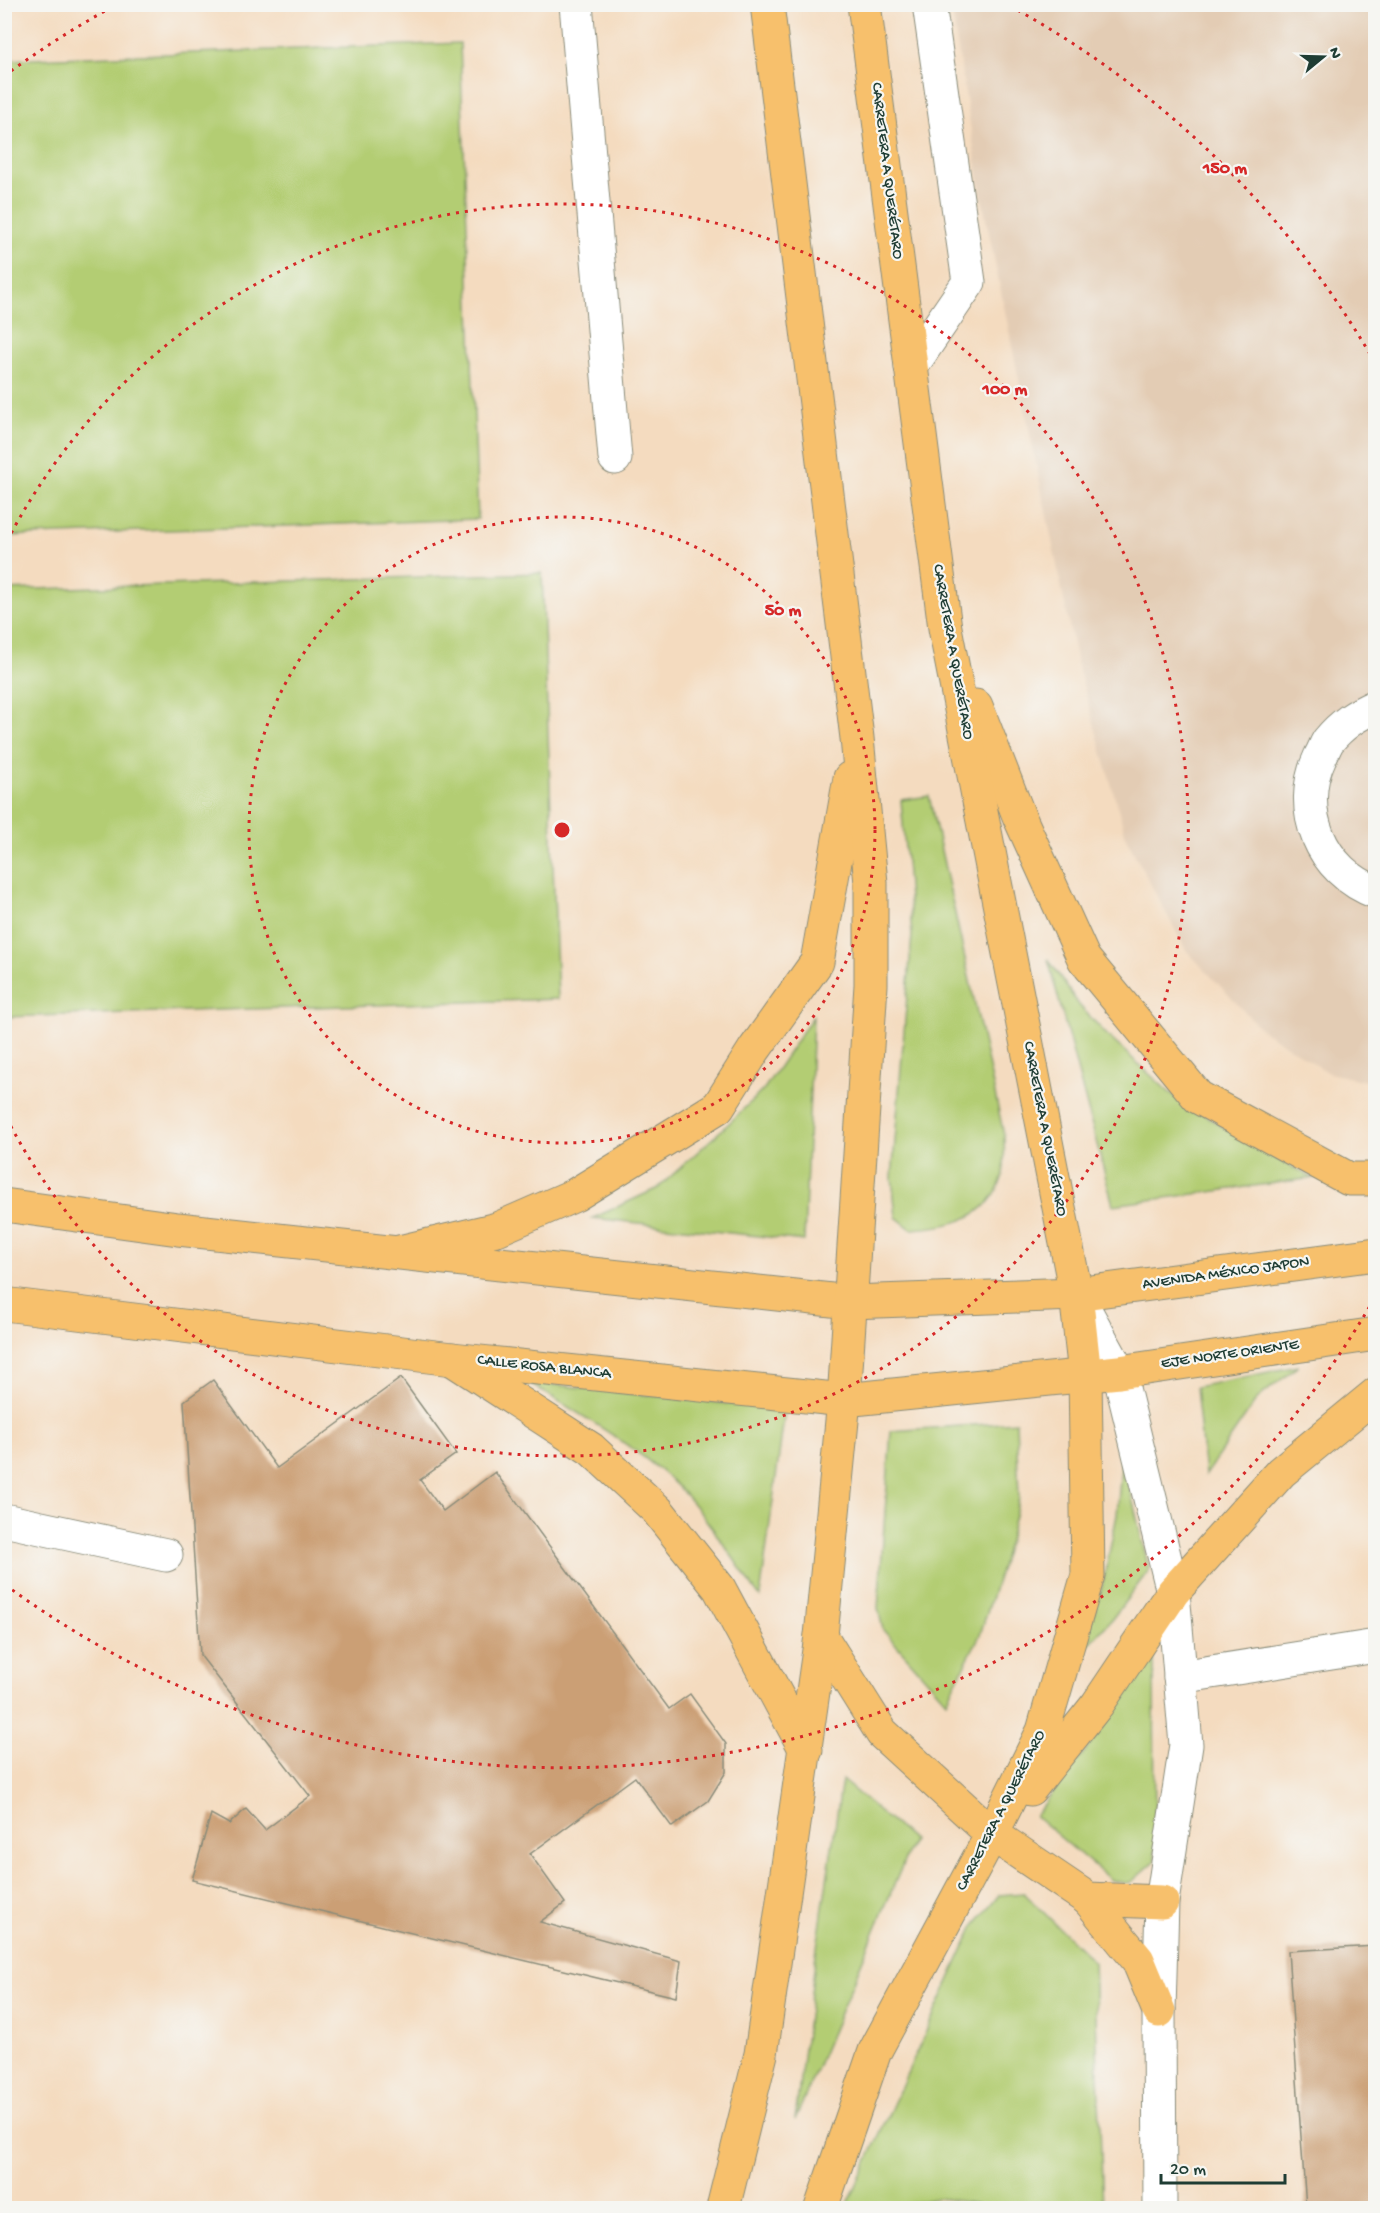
<svg xmlns="http://www.w3.org/2000/svg" width="1380" height="2213" font-family="'Gochi Hand',sans-serif">
<style>
.built{fill:#e3ccb4}
.green{fill:#b3cd73;stroke:#698554;stroke-width:1.5}
.building{fill:#cb9f74}
.lines{fill:none;stroke-linecap:round;stroke-linejoin:round}
.minor-casing{stroke:#8a8c7a;stroke-width:35}
.major-casing{stroke:#8a8c7a;stroke-width:35}
.highway-casing{stroke:#8a8c7a;stroke-width:35}
.minor{stroke:#fff;stroke-width:33}
.major{stroke:#f7c06c;stroke-width:33}
.highway{stroke:#f7c06c;stroke-width:33}
.ring{fill:none;stroke:#d62828;stroke-width:3;stroke-dasharray:3 6}
.labels{text-anchor:middle;dominant-baseline:central;stroke-width:4.5;stroke-linejoin:round;paint-order:stroke}
.street-label{font-size:16px;fill:#1f3d34;stroke:#f6f6f2}
.centre{fill:#d62828;stroke:#f6f6f2;stroke-width:3}
.ring-label{font-size:18px;text-anchor:middle;font-weight:bold;fill:#d62828;stroke:#f6f6f2;stroke-width:4.5;stroke-linejoin:round;paint-order:stroke}
</style>
<rect width="100%" height="100%" fill="#f6f6f2"/>
<filter id="ink" filterUnits="userSpaceOnUse"><feTurbulence type="fractalNoise" baseFrequency=".0167" numOctaves="2"/><feDisplacementMap in="SourceGraphic" scale="12" xChannelSelector="R" yChannelSelector="G"/><feConvolveMatrix kernelMatrix="1 2 1 2 8 2 1 2 1" color-interpolation-filters="sRGB"/></filter>
<filter id="wash" filterUnits="userSpaceOnUse"><feTurbulence type="fractalNoise" baseFrequency=".008" numOctaves="4" result="noise"/><feDisplacementMap in="SourceGraphic" scale="24" xChannelSelector="R" yChannelSelector="G"/><feGaussianBlur stdDeviation="1.35" result="paint"/><feColorMatrix in="noise" values="0 0 0 0 0 0 0 0 0 0 0 0 0 0 0 0 0 1.4 0 .05"/><feComposite in="paint" operator="in"/></filter>
<g filter="url(#wash)">
<rect width="100%" height="100%" fill="#f4dbbf"/>
<polygon class="built" points="951,5 1375,5 1375,1083 1329,1073 1261,1029 1186,950 1127,840 1077,663 982,199"/>
<g class="green">
<polygon points="460,43 478,519 5,536 5,60"/>
<polygon points="542,573 558,999 5,1017 5,590"/>
<path d="M 929,796 L 1004,1135 C 1004,1148 1006,1165 1002,1178 C 989,1219 950,1227 911,1229 L 896,1217 L 892,1177 L 912,935 L 901,800 Z"/>
<polygon points="1048,959 1079,1005 1109,1037 1170,1093 1254,1147 1313,1178 1113,1205"/>
<polygon points="813,1016 804,1241 593,1218 658,1188 726,1126 764,1089"/>
<polygon points="1298,1366 1257,1399 1205,1475 1196,1387"/>
<path d="M 528,1382 L 785,1410 L 760,1597 C 733,1559 702,1508 668,1477 C 626,1440 575,1412 528,1382 Z"/>
<polygon points="1016,1422 1019,1498 1009,1541 980,1635 946,1701 883,1630 878,1608 891,1431"/>
<polygon points="1122,1455 1149,1570 1112,1619 1082,1652 1103,1583 1117,1515"/>
<polygon points="1154,1651 1155,1861 1129,1884 1111,1880 1035,1816 1095,1738"/>
<polygon points="842,1780 913,1840 795,2120 815,1961"/>
<polygon points="1024,1893 1094,1962 1103,2208 1007,2208 938,2198 888,2208 846,2208 974,1926 999,1895"/>
</g>
<g id="blocks">
<g class="building">
<polygon points="401,1378 456,1454 420,1480 443,1511 495,1472 669,1709 690,1694 726,1744 726,1772 708,1801 672,1827 635,1777 530,1854 565,1903 540,1922 681,1961 676,1997 192,1880 211,1814 229,1824 246,1809 265,1830 310,1796 200,1655 184,1401 213,1380 277,1468"/>
<polygon points="1376,1946 1376,2208 1306,2208 1288,1951"/>
</g>
</g>
</g>
<g filter="url(#ink)">
<use href="#blocks" fill-opacity="0" stroke="#8a8c7a" stroke-width="1.5"/>
<g class="lines">
<g class="minor-casing">
<g id="minor">
<polyline points="576,4 615,458"/>
<polyline points="911,367 969,282 929,4"/>
<path d="M 1376,706 C 1356,715 1342,724 1328,741 C 1325,746 1323,752 1320,757 C 1295,809 1321,872 1376,892"/>
<polyline points="1076,1294 1119,1372 1173,1592 1186,1745 1162,1902 1159,2011 1160,2208"/>
<polyline points="4,1520 166,1555"/>
<polyline points="1180,1677 1376,1646"/>
</g>
</g>
<g class="major-casing">
<g id="major">
<polyline points="4,1205 178,1229 850,1302 1076,1294 1376,1254"/>
<polyline points="4,1304 452,1359 844,1400 1119,1372 1376,1334"/>
</g>
</g>
<g class="highway-casing">
<g id="highway">
<polyline points="976,706 1019,816 1084,959 1198,1097 1349,1179 1376,1179"/>
<polyline points="399,1252 497,1229 575,1195 718,1107 754,1050 817,962 850,778"/>
<polyline points="452,1359 591,1449 657,1510 719,1588 806,1750"/>
<polyline points="821,1636 882,1733 992,1834 1088,1899 1162,1902"/>
<polyline points="1030,1789 1097,1705 1173,1592 1281,1472 1376,1394"/>
<polyline points="1088,1899 1138,1960 1159,2011"/>
<polyline points="723,2208 761,2054 821,1636 844,1400 871,985 871,883 857,738 767,4"/>
<polyline points="821,2208 875,2051 992,1834 1043,1731 1088,1575 1085,1375 1076,1294 945,628 864,4"/>
</g>
</g>
<use href="#minor" class="minor"/>
<use href="#major" class="major"/>
<use href="#highway" class="highway"/>
</g>
</g>
<g class="ring">
<circle cx="562" cy="830" r="313"/>
<path d="M7 541A626 626 0 1 1 7 1119"/>
<path d="M1374 1299A938 938 0 0 1 11 1589M11 71A938 938 0 0 1 114 6M1010 6A938 938 0 0 1 1374 361"/>
</g>
<g class="labels">
<g class="street-label">
<text transform="translate(886 171) rotate(83)">CARRETERA A QUERÉTARO</text>
<text transform="translate(952 652) rotate(80)">CARRETERA A QUERÉTARO</text>
<text transform="translate(1044 1129) rotate(79)">CARRETERA A QUERÉTARO</text>
<text transform="translate(1226 1274) rotate(-8)">AVENIDA MÉXICO JAPON</text>
<text transform="translate(1230 1355) rotate(-8)">EJE NORTE ORIENTE</text>
<text transform="translate(544 1368) rotate(6)">CALLE ROSA BLANCA</text>
<text transform="translate(1002 1811) rotate(-63)">CARRETERA A QUERÉTARO</text>
</g>
</g>
<circle cx="562" cy="830" r="9" class="centre"/>
<g class="ring-label">
<text x="1225" y="173">150 m</text>
<text x="1005" y="394">100 m</text>
<text x="783" y="615">50 m</text>
</g>
<rect width="1380" height="2213" fill="none" stroke="#f6f6f2" stroke-width="24"/>
<g transform="translate(1323 57) rotate(71)" stroke="#f6f6f2" stroke-width="4.5" paint-order="stroke">
<path d="M0-4.5L10 22L0 15L-10 22Z" fill="#1f3d34"/>
<text y="-9" font-size="16" font-weight="bold" text-anchor="middle" fill="#1f3d34">N</text>
</g>
<path d="M1161 2174v9h124v-9" fill="none" stroke="#1f3d34" stroke-width="3"/>
<text x="1170" y="2174" font-size="18" fill="#1f3d34" stroke="#f6f6f2" stroke-width="4.5" paint-order="stroke">20 m</text>
</svg>
